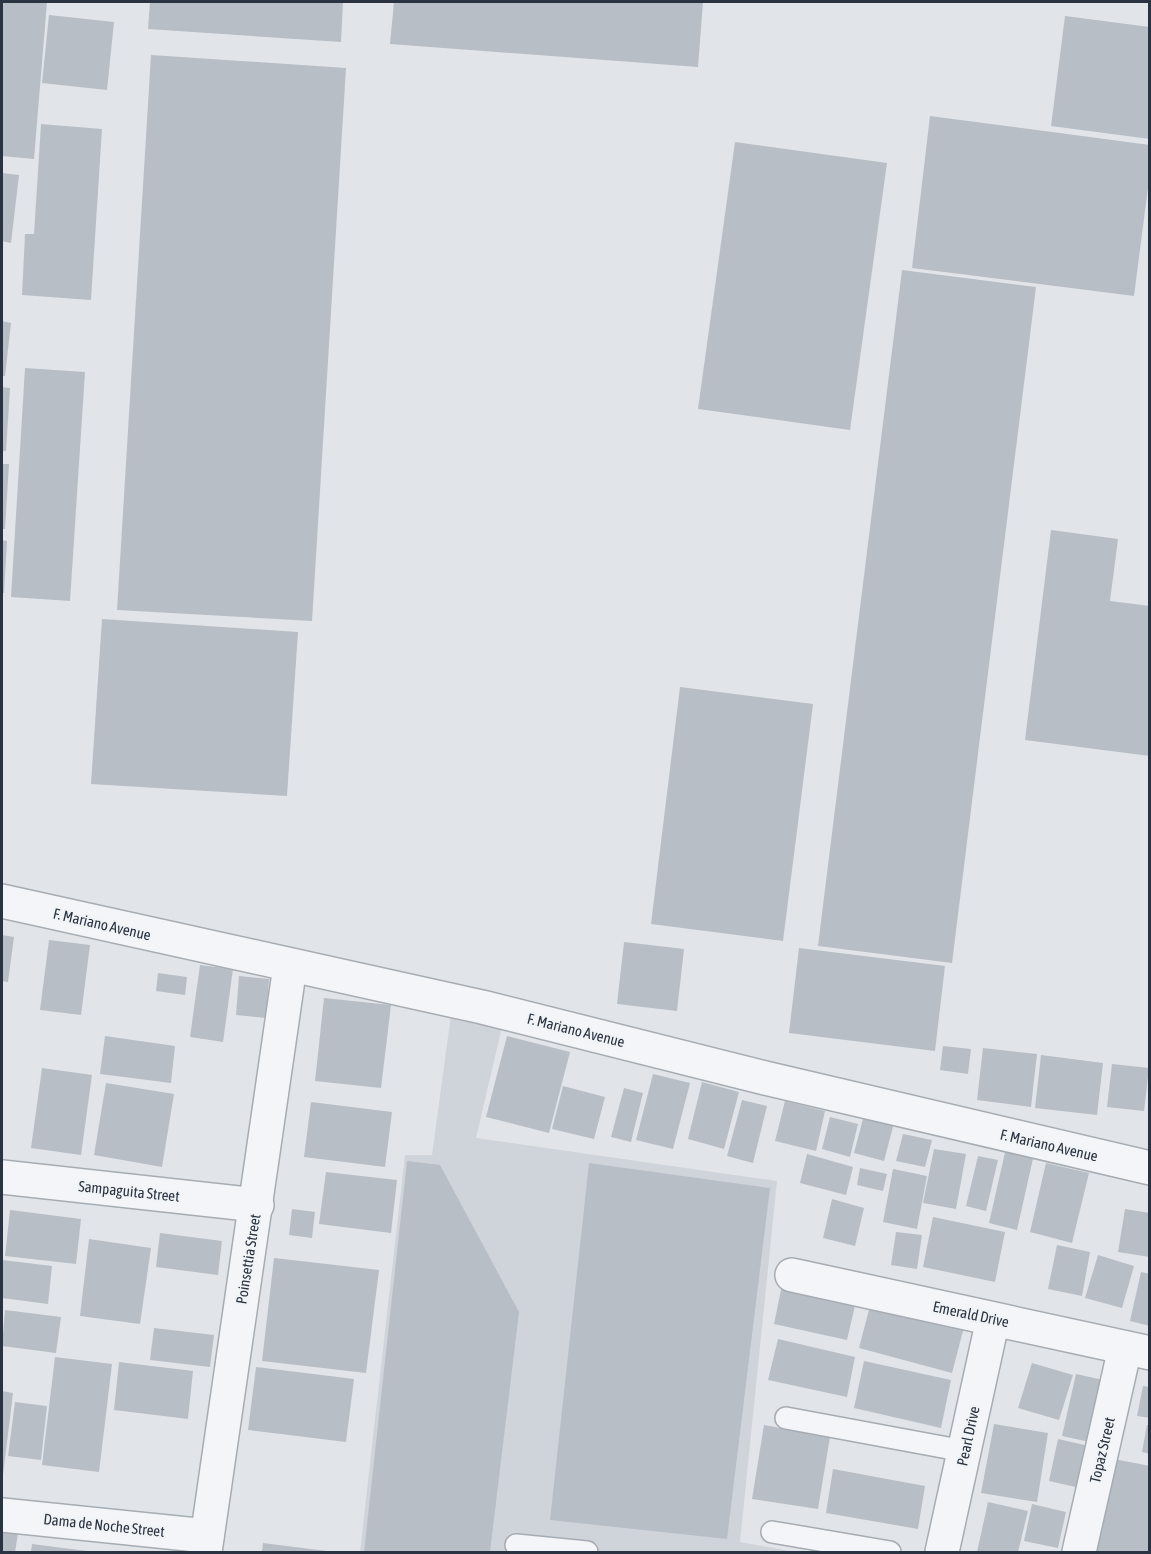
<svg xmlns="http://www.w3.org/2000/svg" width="1151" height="1554" font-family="'Asap Condensed',sans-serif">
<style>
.built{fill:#cfd4db}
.building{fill:#b8bec6}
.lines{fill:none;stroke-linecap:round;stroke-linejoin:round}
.service-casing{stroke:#a6acb3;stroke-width:24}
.minor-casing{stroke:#a6acb3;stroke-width:36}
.tertiary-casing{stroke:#a6acb3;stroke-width:36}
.service{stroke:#f4f5f8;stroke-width:21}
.minor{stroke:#f4f5f8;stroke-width:33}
.tertiary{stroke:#f4f5f8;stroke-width:33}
.labels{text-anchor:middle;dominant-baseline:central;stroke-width:5;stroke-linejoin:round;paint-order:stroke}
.street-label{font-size:15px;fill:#2a3341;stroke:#f1f4f7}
</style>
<rect width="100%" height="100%" fill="#e1e5e9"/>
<polygon class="built" points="451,1015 502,1027 476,1138 777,1181 740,1542 796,1552 360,1552 405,1155 432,1155"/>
<g class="building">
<polygon points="2,2 47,2 34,159 2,156"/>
<polygon points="150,2 343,2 341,42 148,29"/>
<polygon points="394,2 703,2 698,67 390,44"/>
<polygon points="49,15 114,22 107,90 42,83"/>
<polygon points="1065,16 1150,27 1150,139 1051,126"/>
<polygon points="151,55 346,68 312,621 117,610"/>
<polygon points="930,116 1150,145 1150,172 1134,296 912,268"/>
<polygon points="41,124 102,129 91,300 22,295 25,234 34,234"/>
<polygon points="735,142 887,163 850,430 698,409"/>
<polygon points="2,173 19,175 11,243 2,241"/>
<polygon points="902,270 1036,287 952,963 818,946"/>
<polygon points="2,321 11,323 5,376 2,376"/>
<polygon points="25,368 85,372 70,601 11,597"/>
<polygon points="2,387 10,388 6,451 2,451"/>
<polygon points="2,464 9,464 5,529 2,529"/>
<polygon points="1051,530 1118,539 1110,601 1150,606 1150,756 1025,740"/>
<polygon points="2,540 7,541 4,593 2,593"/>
<polygon points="102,619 298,632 287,796 91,784"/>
<polygon points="680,687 813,704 783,941 651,924"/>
<polygon points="2,935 14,937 8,982 2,981"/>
<polygon points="49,940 90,945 81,1015 40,1010"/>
<polygon points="624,942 684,949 677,1011 617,1004"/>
<polygon points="799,948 945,966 935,1051 789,1033"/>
<polygon points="200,965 233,969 223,1042 190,1037"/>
<polygon points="158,973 187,977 185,995 156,991"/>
<polygon points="239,976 269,979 266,1018 236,1015"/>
<polygon points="324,998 391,1005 381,1088 315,1081"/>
<polygon points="105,1036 175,1046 171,1083 100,1074"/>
<polygon points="507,1036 570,1052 549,1133 486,1117"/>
<polygon points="943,1046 971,1049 968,1074 940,1070"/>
<polygon points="983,1048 1037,1054 1031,1107 977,1100"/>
<polygon points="1041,1055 1103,1063 1097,1115 1035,1108"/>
<polygon points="1112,1064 1149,1068 1144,1111 1107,1107"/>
<polygon points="42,1068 92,1075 81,1155 31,1148"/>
<polygon points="653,1074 690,1083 673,1149 636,1140"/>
<polygon points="702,1082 739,1092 724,1149 688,1139"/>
<polygon points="106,1083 174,1094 162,1167 94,1155"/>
<polygon points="563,1086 605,1097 594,1139 552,1129"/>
<polygon points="624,1088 643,1093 631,1142 611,1137"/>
<polygon points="742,1100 767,1106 753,1163 727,1156"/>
<polygon points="785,1101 825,1111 816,1151 775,1141"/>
<polygon points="311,1102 392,1112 385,1167 304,1157"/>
<polygon points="864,1115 894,1123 884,1161 854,1153"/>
<polygon points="830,1117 858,1124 850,1157 822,1149"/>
<polygon points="903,1134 932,1140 925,1167 896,1161"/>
<polygon points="1006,1148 1034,1154 1017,1230 989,1223"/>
<polygon points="934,1149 966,1154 956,1209 923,1203"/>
<polygon points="807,1154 853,1167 846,1195 800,1183"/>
<polygon points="978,1156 998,1160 986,1211 966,1206"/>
<polygon points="407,1161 440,1165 519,1312 490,1552 364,1552"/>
<polygon points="589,1163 770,1188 727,1539 550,1520"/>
<polygon points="1046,1163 1089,1173 1072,1243 1030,1232"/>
<polygon points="860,1168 887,1174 883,1191 857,1185"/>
<polygon points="893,1169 927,1176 917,1229 883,1222"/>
<polygon points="326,1172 397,1180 391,1233 319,1224"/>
<polygon points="832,1199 864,1208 855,1246 823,1238"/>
<polygon points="292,1209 315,1212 312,1238 289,1235"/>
<polygon points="1125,1209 1150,1213 1150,1257 1118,1252"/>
<polygon points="10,1210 81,1219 76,1264 5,1256"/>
<polygon points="933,1217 1005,1232 995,1282 923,1267"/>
<polygon points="896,1232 922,1235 917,1269 891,1265"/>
<polygon points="160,1233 222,1241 218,1275 156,1267"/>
<polygon points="89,1239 151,1248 140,1324 80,1316"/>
<polygon points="1057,1245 1090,1252 1082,1296 1048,1289"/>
<polygon points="1098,1255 1134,1266 1122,1308 1085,1298"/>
<polygon points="274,1258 379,1270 366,1373 262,1361"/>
<polygon points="2,1260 52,1266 48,1304 2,1298"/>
<polygon points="1141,1272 1150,1274 1150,1326 1130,1321"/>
<polygon points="783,1280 857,1297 847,1340 774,1324"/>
<polygon points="871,1302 964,1327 952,1373 859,1348"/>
<polygon points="5,1310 61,1317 56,1353 2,1346"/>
<polygon points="154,1328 214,1335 210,1367 150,1360"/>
<polygon points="778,1339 855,1357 847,1397 768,1380"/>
<polygon points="55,1357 112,1364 99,1472 42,1465"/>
<polygon points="864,1361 951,1380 941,1428 854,1408"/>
<polygon points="119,1362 193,1371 188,1419 114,1410"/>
<polygon points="1032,1363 1073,1375 1059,1420 1018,1408"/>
<polygon points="256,1367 354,1379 346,1442 248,1430"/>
<polygon points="1076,1374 1113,1382 1099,1444 1062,1436"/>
<polygon points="1143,1386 1150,1387 1150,1418 1137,1416"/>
<polygon points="2,1391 13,1393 3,1475 2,1475"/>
<polygon points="15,1402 47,1406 41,1460 8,1456"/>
<polygon points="994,1424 1048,1433 1037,1502 981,1493"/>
<polygon points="764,1425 830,1437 818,1509 752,1499"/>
<polygon points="1147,1425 1150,1425 1150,1454 1142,1452"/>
<polygon points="1058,1439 1098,1448 1089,1490 1049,1481"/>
<polygon points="1114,1459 1150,1466 1150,1552 1096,1552"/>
<polygon points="833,1469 925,1486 918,1529 826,1513"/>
<polygon points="988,1502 1028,1511 1018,1552 977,1552"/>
<polygon points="1032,1504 1066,1512 1058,1548 1024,1541"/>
<polygon points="2,1532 18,1534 15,1552 2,1552"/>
<polygon points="263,1543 327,1551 327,1552 262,1552"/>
<polygon points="32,1544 87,1551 86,1552 31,1552"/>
</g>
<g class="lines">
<g class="service-casing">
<g id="service">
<polyline points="786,1418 964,1451"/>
<polyline points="772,1532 890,1552"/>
<polyline points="516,1545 587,1552"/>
</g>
</g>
<g class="minor-casing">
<g id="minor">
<polyline points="2,1177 257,1205"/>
<polyline points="792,1275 1150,1353"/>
<polyline points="2,1515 207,1536"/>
<polyline points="205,1552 290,966"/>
<polyline points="942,1552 993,1319"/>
<polyline points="1079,1552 1125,1348"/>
</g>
</g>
<g class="tertiary-casing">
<polyline id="tertiary" points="2,901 482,1007 765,1078 1150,1168"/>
</g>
<use href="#service" class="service"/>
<use href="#minor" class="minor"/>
<use href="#tertiary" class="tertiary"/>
</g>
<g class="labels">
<g class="street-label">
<text transform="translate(102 924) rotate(13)">F. Mariano Avenue</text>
<text transform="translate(576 1030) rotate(14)">F. Mariano Avenue</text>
<text transform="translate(1049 1145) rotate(13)">F. Mariano Avenue</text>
<text transform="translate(129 1191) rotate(6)">Sampaguita Street</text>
<text transform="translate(248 1259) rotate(-81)">Poinsettia Street</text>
<text transform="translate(971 1314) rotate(12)">Emerald Drive</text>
<text transform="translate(968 1436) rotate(-78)">Pearl Drive</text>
<text transform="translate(1102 1450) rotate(-77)">Topaz Street</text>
<text transform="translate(104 1525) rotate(6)">Dama de Noche Street</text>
</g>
</g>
<rect width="1151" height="1554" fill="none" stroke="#2a3341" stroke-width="6"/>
</svg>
